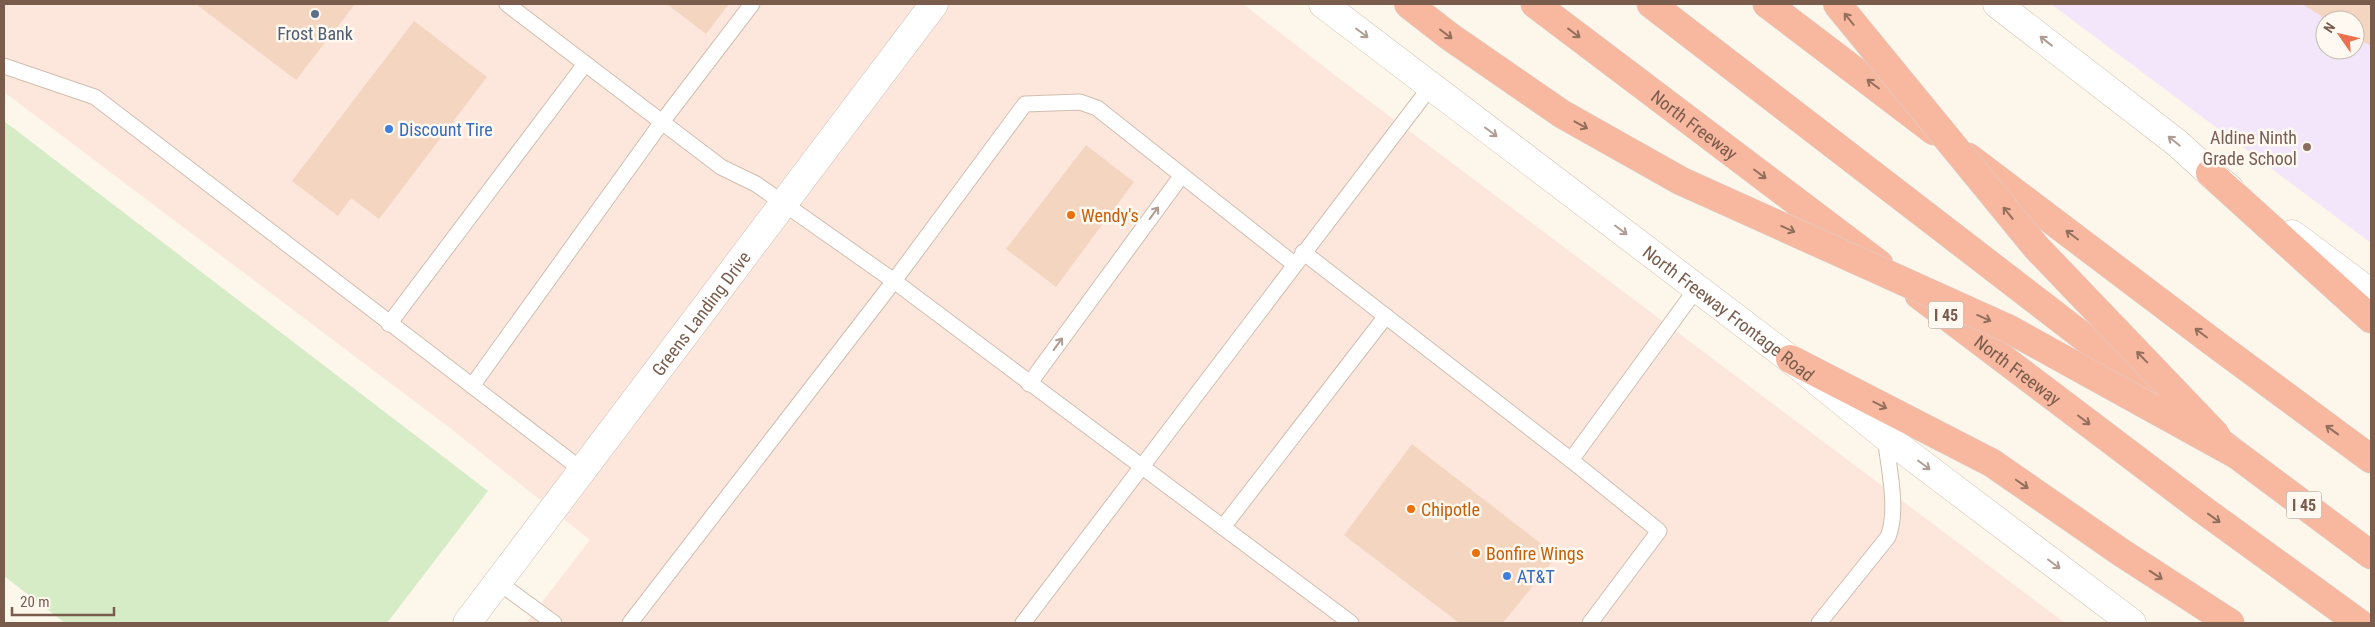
<svg xmlns="http://www.w3.org/2000/svg" width="2375" height="627" font-family="'Roboto Condensed',sans-serif">
<style>
.commercial{fill:#fde7dd}
.education{fill:#f3e6fa;fill-rule:evenodd}
.green{fill:#d5ecc7}
.building{fill:#f4d5c0}
.lines{fill:none;stroke-linecap:round;stroke-linejoin:round}
.lane-casing{stroke:#d0beae;stroke-width:17}
.street-casing{stroke:#d0beae;stroke-width:29}
.secondary-casing{stroke:#d6c0ae;stroke-width:29}
.highway-casing{stroke:#d9d1cd;stroke-width:29}
.lane{stroke:#fff;stroke-width:15}
.street{stroke:#fff;stroke-width:28}
.secondary{stroke:#fff;stroke-width:28}
.highway{stroke:#f8b79f;stroke-width:28}
.highway-bridge-casing{stroke:#d9d1cd;stroke-width:29;stroke-linecap:butt}
.highway-bridge{stroke:#f8b79f;stroke-width:28}
.oneway{stroke:#926e5c}
.oneway2{stroke:#af9d93}
.service-dot{fill:#5c6f8a;stroke:#fff9f1;stroke-width:2}
.shop-dot{fill:#3f7fe0;stroke:#fff9f1;stroke-width:2}
.education-dot{fill:#8d6e63;stroke:#fff9f1;stroke-width:2}
.food-dot{fill:#e8710a;stroke:#fff9f1;stroke-width:2}
.labels{text-anchor:middle;dominant-baseline:central;stroke-width:5;stroke-linejoin:round;paint-order:stroke}
.shield{fill:#fff9f1;stroke:#a18b7d;stroke-width:1}
.shield-label{font-size:16px;font-weight:bold;fill:#795c4b}
.service-label{font-size:18px;fill:#4e5e75;stroke:#fff9f1}
.street-label{font-size:18px;fill:#795c4b;stroke:#fff9f1}
.shop-label{font-size:18px;fill:#366cbe;stroke:#fff9f1;text-anchor:start}
.education-label{font-size:18px;fill:#785e54;stroke:#fff9f1;text-anchor:end}
.food-label{font-size:18px;fill:#c56008;stroke:#fff9f1;text-anchor:start}
</style>
<rect width="100%" height="100%" fill="#fdf6ea"/>
<polygon class="commercial" points="4,4 1243,4 1340,79 2065,623 526,623 590,540 454,431 4,92"/>
<path class="education" d="M 2051,4 L 2371,4 L 2371,243 ZM 2325,20 L 2355,20 L 2355,50 L 2325,50 Z"/>
<polygon class="green" points="4,121 488,491 387,623 65,623 4,576"/>
<g class="building">
<polygon points="196,4 355,4 296,80"/>
<polygon points="667,4 729,4 706,34"/>
<polygon points="2302,4 2371,4 2371,46 2355,36 2355,20 2328,20"/>
<polygon points="414,21 487,77 379,219 351,198 338,216 292,181"/>
<polygon points="1086,145 1134,182 1056,287 1006,249"/>
<polygon points="1412,444 1557,556 1503,623 1459,623 1344,535"/>
</g>
<g class="lines">
<g class="lane-casing">
<g id="lane">
<polyline points="507,4 721,167 756,184 894,281 1351,623"/>
<polyline points="4,66 95,97 582,470"/>
<polyline points="1303,252 1571,460 1697,288"/>
<polyline points="389,324 585,64"/>
<polyline points="1029,384 1182,175"/>
<polyline points="472,386 662,122 752,4"/>
<polyline points="1571,460 1659,531 1590,623"/>
<polyline points="1223,527 1386,316"/>
<polyline points="498,582 554,623"/>
<polyline points="630,623 894,281 1025,104 1080,102 1097,108 1294,264"/>
<polyline points="1023,623 1431,86"/>
<path d="M 1819,623 L 1888,537 C 1899,509 1888,465 1885,436"/>
</g>
</g>
<g class="street-casing">
<g id="street">
<path id="s1" d="M 467,623 L 934,4"/>
</g>
</g>
<g class="secondary-casing">
<g id="secondary">
<path id="s2" d="M 1323,4 L 1790,359 L 1885,436 L 2132,623"/>
<polyline points="1997,4 2177,143 2210,173 2229,188"/>
<polyline points="2292,234 2371,293"/>
</g>
</g>
<g class="highway-casing">
<g id="highway">
<path id="s3" d="M 1535,4 L 1879,264"/>
<polyline points="1651,4 2237,455 2371,555"/>
<polyline points="1767,4 1934,131"/>
<polyline points="1968,157 2210,340 2371,459"/>
<polyline points="2210,173 2371,319"/>
<path id="s4" d="M 1919,295 L 2202,509 L 2359,623"/>
<polyline points="1790,359 1992,463 2122,553 2230,623"/>
</g>
</g>
<use href="#lane" class="lane"/>
<use href="#street" class="street"/>
<use href="#secondary" class="secondary"/>
<use href="#highway" class="highway"/>
<g class="highway-bridge-casing">
<g id="highway-bridge">
<polyline points="1408,4 1449,36 1562,114 1681,181 2009,329 2237,455"/>
<polyline points="1837,4 2036,247 2216,435"/>
</g>
</g>
<use href="#highway-bridge" class="highway-bridge"/>
</g>
<defs><path id="oneway-shaft" d="M-6 0H5M1.5-3L5.5 0L1.5 3" fill="none" stroke-width="1.6" stroke-linecap="round" stroke-linejoin="round" transform="scale(1.25)"/></defs>
<g class="oneway">
<use href="#oneway-shaft" transform="translate(1849 19) rotate(-129)"/>
<use href="#oneway-shaft" transform="translate(1574 33) rotate(37)"/>
<use href="#oneway-shaft" transform="translate(1446 34) rotate(37)"/>
<use href="#oneway-shaft" transform="translate(1873 84) rotate(-143)"/>
<use href="#oneway-shaft" transform="translate(1581 125) rotate(29)"/>
<use href="#oneway-shaft" transform="translate(1760 174) rotate(37)"/>
<use href="#oneway-shaft" transform="translate(2008 213) rotate(-129)"/>
<use href="#oneway-shaft" transform="translate(1788 229) rotate(24)"/>
<use href="#oneway-shaft" transform="translate(2072 235) rotate(-143)"/>
<use href="#oneway-shaft" transform="translate(1984 318) rotate(24)"/>
<use href="#oneway-shaft" transform="translate(2201 333) rotate(-143)"/>
<use href="#oneway-shaft" transform="translate(2142 357) rotate(-134)"/>
<use href="#oneway-shaft" transform="translate(1880 405) rotate(27)"/>
<use href="#oneway-shaft" transform="translate(2084 420) rotate(37)"/>
<use href="#oneway-shaft" transform="translate(2332 430) rotate(-144)"/>
<use href="#oneway-shaft" transform="translate(2022 484) rotate(35)"/>
<use href="#oneway-shaft" transform="translate(2214 518) rotate(36)"/>
<use href="#oneway-shaft" transform="translate(2156 575) rotate(33)"/>
</g>
<g class="oneway2">
<use href="#oneway-shaft" transform="translate(1362 33) rotate(37)"/>
<use href="#oneway-shaft" transform="translate(2046 41) rotate(-142)"/>
<use href="#oneway-shaft" transform="translate(1491 132) rotate(37)"/>
<use href="#oneway-shaft" transform="translate(2174 141) rotate(-141)"/>
<use href="#oneway-shaft" transform="translate(1154 213) rotate(-54)"/>
<use href="#oneway-shaft" transform="translate(1621 230) rotate(37)"/>
<use href="#oneway-shaft" transform="translate(1058 344) rotate(-54)"/>
<use href="#oneway-shaft" transform="translate(1924 465) rotate(37)"/>
<use href="#oneway-shaft" transform="translate(2054 564) rotate(37)"/>
</g>
<circle class="service-dot" cx="315" cy="14" r="5"/>
<g class="shop-dot">
<circle cx="389" cy="129" r="5"/>
<circle cx="1507" cy="576" r="5"/>
</g>
<circle class="education-dot" cx="2307" cy="147" r="5"/>
<g class="food-dot">
<circle cx="1071" cy="215" r="5"/>
<circle cx="1411" cy="509" r="5"/>
<circle cx="1476" cy="553" r="5"/>
</g>
<g class="labels">
<g class="shield">
<rect x="1928.5" y="301.5" width="35" height="27" rx="4"/>
<rect x="2286.5" y="491.5" width="35" height="27" rx="4"/>
</g>
<g class="shield-label">
<text x="1946" y="315">I 45</text>
<text x="2304" y="505">I 45</text>
</g>
<g class="service-label">
<text x="315" y="33">Frost Bank</text>
</g>
<g class="street-label">
<text stroke="none"><textPath href="#s3" startOffset="200">North Freeway</textPath></text>
<text stroke="none"><textPath href="#s2" startOffset="510">North Freeway Frontage Road</textPath></text>
<text stroke="none"><textPath href="#s1" startOffset="388">Greens Landing Drive</textPath></text>
<text stroke="none"><textPath href="#s4" startOffset="124">North Freeway</textPath></text>
</g>
<g class="shop-label">
<text x="399" y="129">Discount Tire</text>
<text x="1517" y="576">AT&amp;T</text>
</g>
<g class="education-label">
<text x="2297" y="137">Aldine Ninth<tspan x="2297" dy="21">Grade School</tspan></text>
</g>
<g class="food-label">
<text x="1081" y="215">Wendy's</text>
<text x="1421" y="509">Chipotle</text>
<text x="1486" y="553">Bonfire Wings</text>
</g>
</g>
<rect width="2375" height="627" fill="none" stroke="#795c4b" stroke-width="10"/>
<g transform="translate(2340 35) rotate(304)"><circle r="24" fill="#fff9f1" stroke="#c9baaf"/>
<path d="M0-4L9 19L0 12L-9 19Z" fill="#ea714c"/>
<text y="-8" font-size="14" font-weight="bold" text-anchor="middle" fill="#795c4b">N</text>
</g>
<path d="M12 607v8h102v-8" fill="none" stroke="#795c4b" stroke-width="2.5"/>
<text x="20" y="607" font-size="15" fill="#795c4b" stroke="#fff9f1" stroke-width="4" paint-order="stroke">20 m</text>
</svg>
